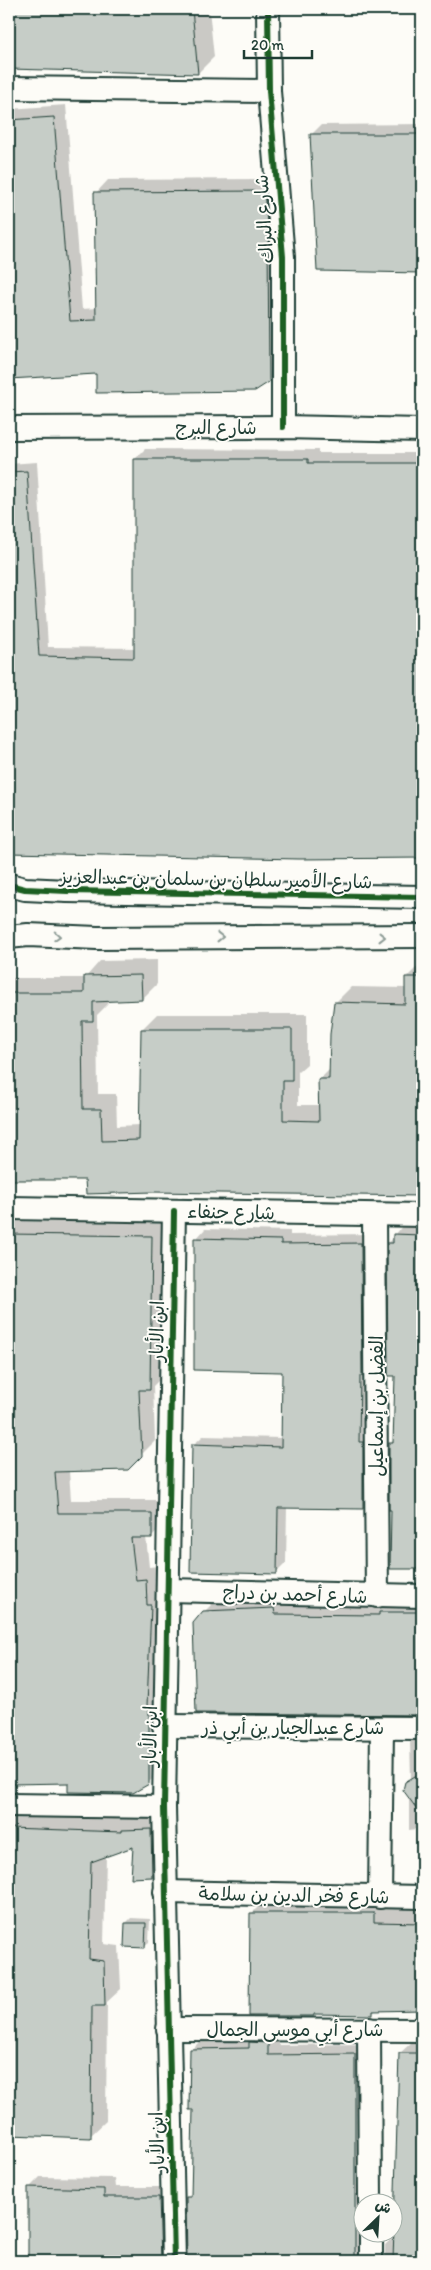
<svg xmlns="http://www.w3.org/2000/svg" width="431" height="2270" font-family="Itim,'Playpen Sans Arabic',sans-serif">
<style>
.shadow{fill:#0003}
.building{fill:#c6cdc7;stroke:#1f3d34}
.lines{fill:none;stroke-linecap:round;stroke-linejoin:round}
.minor-casing{stroke:#1f3d34;stroke-width:26}
.minor{stroke:#fdfcf7;stroke-width:22}
.cycleway-casing{stroke:#fdfcf7;stroke-width:9}
.cycleway{stroke:#1b5e20;stroke-width:6}
.oneway{stroke:#8e9c96}
.labels{text-anchor:middle;dominant-baseline:central;stroke-width:4;stroke-linejoin:round;paint-order:stroke}
.street-label{font-size:19px;fill:#1f3d34;stroke:#fdfcf7}
</style>
<rect width="100%" height="100%" fill="#fdfcf7"/>
<filter id="ink" filterUnits="userSpaceOnUse"><feTurbulence type="fractalNoise" baseFrequency=".02" numOctaves="2"/><feDisplacementMap in="SourceGraphic" scale="10" xChannelSelector="R" yChannelSelector="G"/><feConvolveMatrix kernelMatrix="1 2 1 2 8 2 1 2 1" color-interpolation-filters="sRGB"/></filter>
<g filter="url(#ink)">
<g class="shadow">
<polygon points="9,9 209,9 214,57 198,73 9,67"/>
<polygon points="66,105 82,309 97,308 96,193 108,180 276,179 281,368 268,381 98,372 9,378 9,109"/>
<polygon points="422,124 422,271 318,269 312,134 321,125"/>
<polygon points="145,449 318,450 318,453 422,453 422,857 299,857 9,852 9,464 37,462 48,647 136,648 135,459"/>
<polygon points="157,960 157,984 142,999 108,1000 108,1004 97,1015 98,1094 116,1094 117,1126 140,1125 142,1029 157,1014 307,1014 307,1064 298,1072 298,1105 320,1105 319,1080 330,1069 335,1003 351,987 406,988 406,978 422,962 422,1194 152,1190 87,1178 9,1179 9,978 85,978 100,961"/>
<polygon points="9,1221 165,1223 164,1375 153,1386 155,1441 128,1468 69,1471 71,1500 165,1500 165,1523 152,1537 146,1537 149,1567 159,1566 162,1769 148,1783 69,1782 9,1755"/>
<polygon points="403,1225 422,1226 422,1568 392,1568 393,1509 390,1444 395,1439 396,1374 389,1243"/>
<polygon points="205,1229 290,1231 290,1235 370,1234 372,1499 363,1508 287,1507 286,1563 276,1573 193,1445 203,1436 282,1438 283,1371 196,1239"/>
<polygon points="216,1600 422,1601 422,1715 197,1712 204,1612"/>
<polygon points="422,1730 422,1882 418,1882 417,1829 409,1830 409,1796 406,1783 411,1779 410,1742"/>
<polygon points="9,1813 167,1814 168,1860 152,1876 135,1846 106,1856 104,1944 119,1946 121,1989 107,2002 106,2121 90,2136 9,2134"/>
<polygon points="266,1899 387,1900 388,1908 422,1909 422,2009 376,2010 372,2014 252,1913"/>
<polygon points="131,1918 150,1919 149,1942 144,1946 126,1923"/>
<polygon points="279,2032 279,2045 365,2044 364,2232 377,2261 188,2261 187,2198 193,2192 194,2108 192,2049 203,2038"/>
<polygon points="422,2042 422,2261 385,2261 385,2245 395,2235 400,2053 411,2043"/>
<polygon points="40,2177 114,2178 115,2187 170,2187 178,2261 29,2261 29,2188"/>
</g>
<g class="building">
<polygon points="9,9 192,9 198,74 9,69"/>
<polygon points="54,117 70,321 96,320 94,192 264,191 268,233 269,382 255,391 96,393 96,374 9,379 9,120"/>
<polygon points="310,134 422,134 422,273 317,271"/>
<polygon points="134,459 308,459 308,463 422,463 422,858 299,859 9,853 9,472 27,471 39,656 134,658"/>
<polygon points="141,975 142,1000 93,1002 93,1021 82,1021 83,1109 101,1109 102,1141 139,1140 141,1029 292,1029 292,1081 283,1081 283,1120 319,1121 318,1079 329,1079 330,1034 334,1002 405,1004 405,977 422,977 422,1196 153,1192 86,1194 85,1180 9,1180 9,993 84,993 84,976"/>
<polygon points="9,1234 152,1236 150,1390 139,1390 142,1456 128,1470 55,1472 58,1513 152,1513 152,1538 131,1538 136,1580 146,1579 147,1605 151,1605 147,1706 149,1706 149,1784 133,1793 68,1792 68,1783 11,1784 9,1749"/>
<polygon points="393,1234 422,1235 422,1569 390,1569 391,1510 389,1510 389,1443 393,1443 395,1376 388,1376 387,1243 393,1243"/>
<polygon points="194,1238 281,1240 281,1244 361,1243 362,1376 360,1376 359,1442 363,1442 363,1509 278,1508 277,1574 190,1572 192,1444 281,1447 282,1372 194,1370"/>
<polygon points="274,1608 275,1614 379,1615 379,1612 422,1612 422,1715 196,1713 193,1623 203,1611"/>
<polygon points="422,1772 422,1816 403,1790 405,1782"/>
<polygon points="9,1828 122,1832 122,1830 151,1829 152,1877 131,1878 133,1847 91,1862 89,1959 104,1961 105,2006 92,2006 91,2138 9,2135"/>
<polygon points="250,1913 374,1913 374,1922 422,1923 422,2010 373,2011 373,2015 314,2014 314,2016 249,2016"/>
<polygon points="125,1923 146,1923 145,1948 124,1947"/>
<polygon points="249,2042 268,2043 268,2055 355,2054 355,2261 187,2261 186,2197 191,2197 193,2110 189,2110 190,2049 249,2048"/>
<polygon points="399,2053 422,2053 422,2261 393,2261"/>
<polygon points="28,2187 104,2189 104,2197 159,2197 161,2261 28,2261"/>
</g>
<g class="lines">
<g class="minor-casing">
<g id="minor">
<polyline points="268,9 269,91 283,257 283,427"/>
<polyline points="9,88 269,91"/>
<polyline points="9,428 283,427 422,430"/>
<polyline points="9,885 25,889 67,891 422,897"/>
<polyline points="9,937 28,935 97,938 422,936"/>
<polyline points="9,1208 422,1215"/>
<polyline points="174,1211 164,1807 174,2261"/>
<polyline points="374,1216 377,1596"/>
<polyline points="168,1590 422,1596"/>
<polyline points="164,1726 422,1728"/>
<polyline points="9,1805 164,1807"/>
<polyline points="165,1892 422,1897"/>
<polyline points="380,1897 382,1728"/>
<polyline points="168,2029 422,2030"/>
<polyline points="369,2029 370,2202"/>
<polyline points="371,2232 371,2261"/>
</g>
</g>
<use href="#minor" class="minor"/>
<g class="cycleway-casing">
<g id="cycleway">
<polyline points="268,9 269,91 283,257 283,427"/>
<polyline points="9,885 25,889 67,891 422,897"/>
<polyline points="174,1211 164,1807 174,2261"/>
</g>
</g>
<use href="#cycleway" class="cycleway"/>
</g>
<defs><path id="oneway-chevron" d="M-2-3.5L2.5 0L-2 3.5" fill="none" stroke-width="1.6" stroke-linecap="round" stroke-linejoin="round" transform="scale(1.25)"/></defs>
<g class="oneway">
<use href="#oneway-chevron" transform="translate(57 936) rotate(3)"/>
<use href="#oneway-chevron" transform="translate(220 937)"/>
<use href="#oneway-chevron" transform="translate(382 937)"/>
</g>
</g>
<g class="labels">
<g class="street-label">
<text transform="translate(264 219) rotate(-94)">شارع البراك</text>
<text x="216" y="427">شارع البرج</text>
<text transform="translate(216 879) rotate(1)">شارع الأمير سلطان بن سلمان بن عبدالعزيز</text>
<text transform="translate(231 1212) rotate(1)">شارع جنفاء</text>
<text transform="translate(157 1331) rotate(-89)">ابن الأبار</text>
<text transform="translate(376 1406) rotate(-90)">الفضل بن إسماعيل</text>
<text transform="translate(295 1594) rotate(2)">شارع أحمد بن دراج</text>
<text x="293" y="1727">شارع عبدالجبار بن أبي ذر</text>
<text transform="translate(150 1736) rotate(-89)">ابن الأبار</text>
<text transform="translate(294 1895) rotate(1)">شارع فخر الدين بن سلامة</text>
<text x="295" y="2029">شارع أبي موسى الجمال</text>
<text transform="translate(157 2142) rotate(-92)">ابن الأبار</text>
</g>
</g>
<rect width="431" height="2270" fill="none" stroke="#fdfcf7" stroke-width="30"/>
<rect x="15" y="15" width="401" height="2240" fill="none" stroke="#1f3d34" stroke-width="2" filter="url(#ink)"/>
<g transform="translate(378 2218) rotate(25)"><circle r="24" fill="#fdfcf7" stroke="#a4b0a9"/>
<path d="M0-4L9 19L0 12L-9 19Z" fill="#1f3d34"/>
<text y="-8" font-size="14" font-weight="bold" text-anchor="middle" fill="#1f3d34">ش</text>
</g>
<path d="M244 50v8h68v-8" fill="none" stroke="#1f3d34" stroke-width="2.5"/>
<text x="251" y="50" font-size="15" fill="#1f3d34" stroke="#fdfcf7" stroke-width="4" paint-order="stroke">20 m</text>
</svg>
